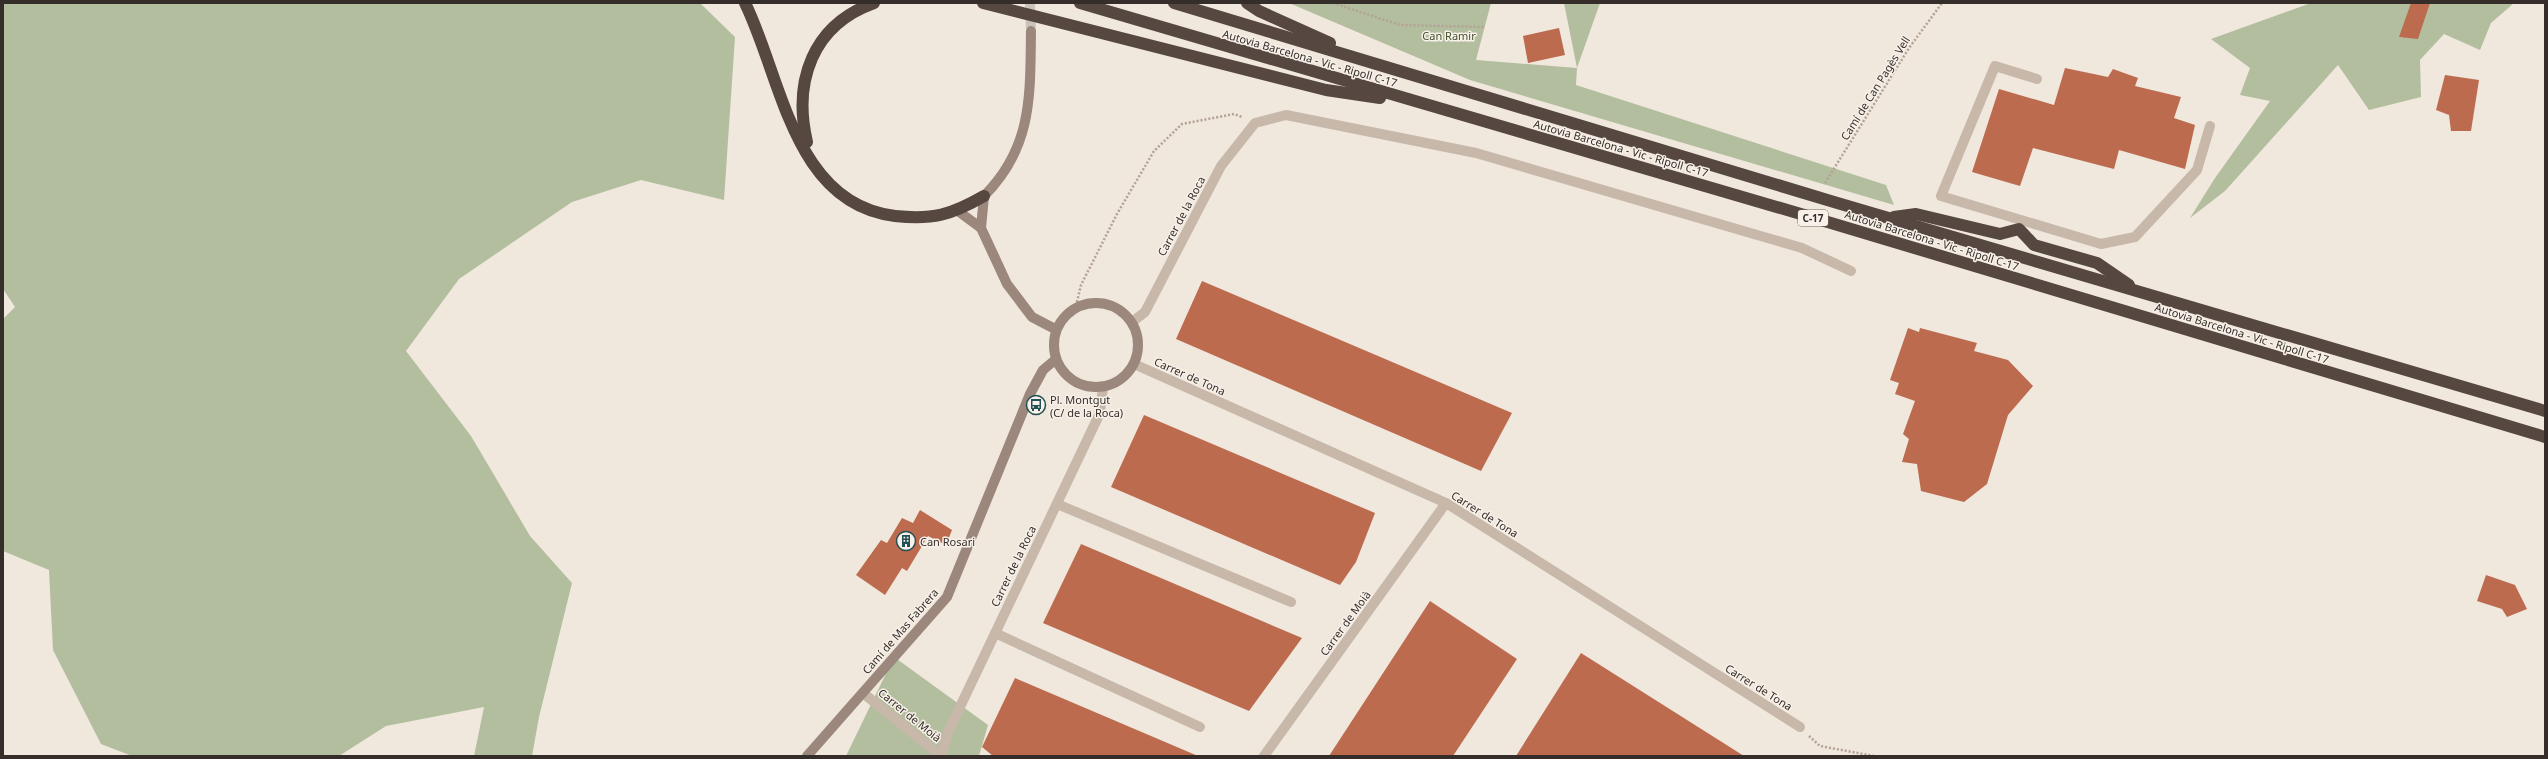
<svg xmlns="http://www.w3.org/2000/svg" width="2548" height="759" font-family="'Noto Sans',sans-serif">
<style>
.green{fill:#b3be9e}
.building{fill:#bc6b4f}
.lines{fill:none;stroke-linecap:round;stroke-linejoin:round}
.secondary-tunnel{stroke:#cbc2b9;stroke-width:10;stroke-dasharray:10 5;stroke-linecap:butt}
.path{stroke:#b3a294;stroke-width:2.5;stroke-dasharray:2 2;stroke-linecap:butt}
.lane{stroke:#c7b8aa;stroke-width:10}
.street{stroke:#c7b8aa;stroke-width:10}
.secondary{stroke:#9b877c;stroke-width:10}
.highway{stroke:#564741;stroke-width:12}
.labels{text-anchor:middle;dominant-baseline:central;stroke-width:3;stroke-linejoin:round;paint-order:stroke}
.shield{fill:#f8f1e9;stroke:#706863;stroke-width:1}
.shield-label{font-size:10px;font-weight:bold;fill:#352d29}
.park-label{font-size:11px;fill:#45522f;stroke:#f8f1e9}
.street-label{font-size:11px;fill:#352d29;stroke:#f8f1e9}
.poi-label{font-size:11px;fill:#352d29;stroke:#f8f1e9;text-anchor:start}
</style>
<rect width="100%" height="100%" fill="#f0e7dd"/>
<g class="green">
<polygon points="3,3 700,3 735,37 724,200 641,180 572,202 459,279 406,351 471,436 530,536 572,583 539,717 532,756 474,756 484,707 386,726 339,756 132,756 101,744 53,650 49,570 3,551 3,319 15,307 3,289"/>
<polygon points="1289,3 1491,3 1476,60 1577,68 1564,3 1600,3 1577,68 1576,85 1886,185 1894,205 1470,80"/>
<polygon points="2311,3 2514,3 2491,23 2480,50 2444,34 2420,60 2421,97 2369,110 2338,65 2225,191 2190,218 2215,178 2270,101 2240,95 2250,68 2211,39"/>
<polygon points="894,657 988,725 979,756 846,756"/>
</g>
<g class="building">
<polygon points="2411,3 2430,3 2418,39 2399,37"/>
<polygon points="1559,28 1565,55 1528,63 1523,36"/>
<polygon points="2065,68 2108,77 2113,69 2138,78 2135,86 2181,97 2174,118 2195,125 2185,169 2119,150 2114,169 2033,148 2020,186 1972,172 1999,89 2054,105"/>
<polygon points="2445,75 2479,80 2471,131 2451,131 2449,115 2436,110"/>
<polygon points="1202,281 1512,413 1481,471 1176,339"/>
<polygon points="1908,328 1919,332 1920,328 1977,343 1974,351 2008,360 2033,386 2008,415 1987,484 1964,502 1921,491 1917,464 1902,462 1909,439 1903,434 1915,401 1895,394 1899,383 1890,380"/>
<polygon points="1144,415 1375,513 1356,562 1340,585 1111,487"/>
<polygon points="920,510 952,530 946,545 928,536 907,571 902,568 885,595 856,575 881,540 887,543 902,518 913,523"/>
<polygon points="1081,544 1302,638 1249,711 1043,623"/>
<polygon points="2486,575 2515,585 2527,609 2507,617 2502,609 2477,601"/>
<polygon points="1430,601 1517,659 1453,756 1329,756"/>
<polygon points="1581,653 1744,756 1516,756"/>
<polygon points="1015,678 1198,756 993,756 982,747"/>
</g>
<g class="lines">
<polyline class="secondary-tunnel" points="1030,3 1031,31"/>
<g class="path">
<polyline points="1333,3 1400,25 1484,27"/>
<polyline points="1825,183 1909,48 1942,3"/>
<polyline points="1076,306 1081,285 1117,214 1154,151 1182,124 1234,114 1242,117"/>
<polyline points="1809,736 1820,746 1874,756"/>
</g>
<g class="lane">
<polyline points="2037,79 1995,66 1941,196 2101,244 2135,237 2197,170 2210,126"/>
<polyline points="1057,504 1291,602"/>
<polyline points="995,633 1200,727"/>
</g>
<g class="street">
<polyline points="1132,322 1145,312 1221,166 1255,123 1286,115 1476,153 1802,248 1851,271"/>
<polyline points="1134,364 1446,503 1800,727"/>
<polyline points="863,693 941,756"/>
<polyline points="941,756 949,730 1100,413 1103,387"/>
<polyline points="1264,756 1446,503"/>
</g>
<g class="secondary">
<polyline points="958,211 981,228 1007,284 1032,317 1055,329"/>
<path d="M 981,228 L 984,196 C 1033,147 1030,95 1031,31"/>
<circle cx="1096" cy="345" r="42"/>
<polyline points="807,756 947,597 1030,394 1043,370 1055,360"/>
</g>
<g class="highway">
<path d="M 745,3 C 782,78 793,204 895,216 C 933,220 951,215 984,196"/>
<polyline points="983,3 1326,90 1380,98"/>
<polyline points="1080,3 1811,217 2545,437"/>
<polyline points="1174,3 1834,202 2545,411"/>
<polyline points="1247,3 1259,11 1330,43"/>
<path d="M 807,142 C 793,82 812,25 874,3"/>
<polyline points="1894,217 1916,214 2000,234 2019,229 2034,245 2097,263 2129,285"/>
</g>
</g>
<defs>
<g id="bus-ring" transform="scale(1)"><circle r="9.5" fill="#f8f1e9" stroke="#225054" stroke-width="1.5"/><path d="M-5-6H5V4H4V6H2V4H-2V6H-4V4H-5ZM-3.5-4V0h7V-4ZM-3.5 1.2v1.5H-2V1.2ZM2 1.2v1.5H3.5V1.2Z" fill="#225054"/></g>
<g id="building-ring" transform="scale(1)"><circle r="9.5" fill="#f8f1e9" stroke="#225054" stroke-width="1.5"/><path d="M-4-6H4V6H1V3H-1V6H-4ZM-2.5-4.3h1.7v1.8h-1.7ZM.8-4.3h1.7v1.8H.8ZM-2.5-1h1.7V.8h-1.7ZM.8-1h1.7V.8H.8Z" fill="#225054"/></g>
</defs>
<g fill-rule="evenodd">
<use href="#bus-ring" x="1036" y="405"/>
<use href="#building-ring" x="906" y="541"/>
</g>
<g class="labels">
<rect class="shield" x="1798" y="210" width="30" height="16" rx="3"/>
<g class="shield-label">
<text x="1813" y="218">C-17</text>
</g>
<g class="park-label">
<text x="1449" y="35">Can Ramir</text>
</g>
<g class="street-label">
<text transform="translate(1310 58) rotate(16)">Autovia Barcelona - Vic - Ripoll C-17</text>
<text transform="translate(1875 88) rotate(-58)">Camí de Can Pagès Vell</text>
<text transform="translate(1621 148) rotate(16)">Autovia Barcelona - Vic - Ripoll C-17</text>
<text transform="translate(1181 216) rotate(-62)">Carrer de la Roca</text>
<text transform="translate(1932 240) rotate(17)">Autovia Barcelona - Vic - Ripoll C-17</text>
<text transform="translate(2242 333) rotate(17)">Autovia Barcelona - Vic - Ripoll C-17</text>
<text transform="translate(1190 376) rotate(24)">Carrer de Tona</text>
<text transform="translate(1485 514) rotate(32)">Carrer de Tona</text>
<text transform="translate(1013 566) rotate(-64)">Carrer de la Roca</text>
<text transform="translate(1345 623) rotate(-54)">Carrer de Moià</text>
<text transform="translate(900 631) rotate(-49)">Camí de Mas Fabrera</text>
<text transform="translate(1759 687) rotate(32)">Carrer de Tona</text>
<text transform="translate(910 715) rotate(39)">Carrer de Moià</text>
</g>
<g class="poi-label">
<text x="1050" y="399">Pl. Montgut<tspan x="1050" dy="13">(C/ de la Roca)</tspan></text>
<text x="920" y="541">Can Rosari</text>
</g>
</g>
<rect width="2548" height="759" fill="none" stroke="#352d29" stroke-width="8"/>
</svg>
